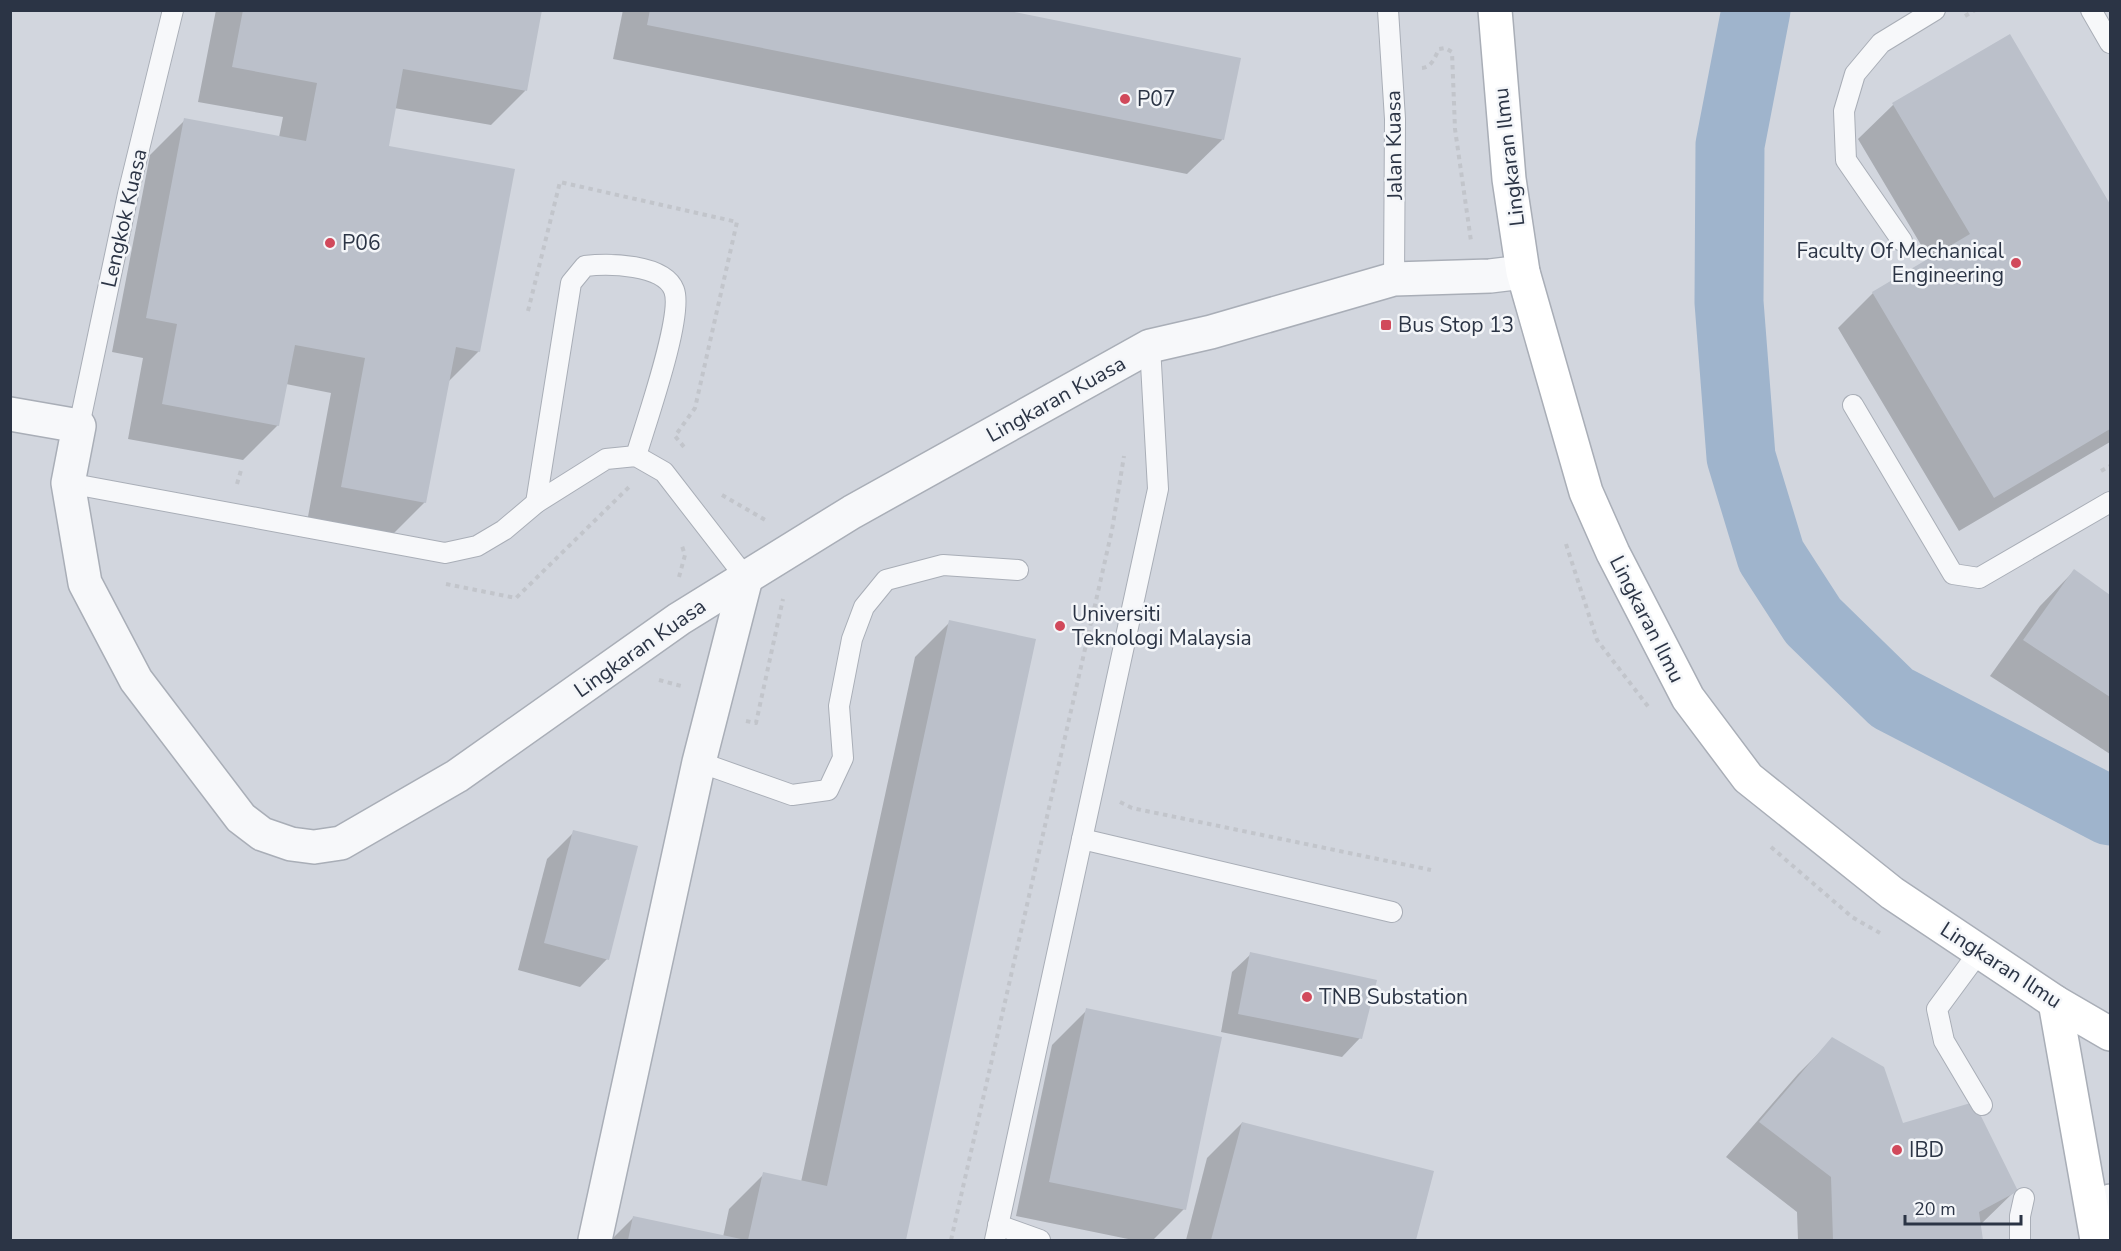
<svg xmlns="http://www.w3.org/2000/svg" width="2121" height="1251" font-family="'Nunito Sans',sans-serif">
<style>
.built{fill:#d2d6de}
.shadow{fill:#0003}
.lines{fill:none;stroke-linecap:round;stroke-linejoin:round}
.river{stroke:#9fb4cc;stroke-width:69}
.building{fill:#bbc0ca}
.lane-casing{stroke:#a9aeb7;stroke-width:22}
.street-casing{stroke:#a9aeb7;stroke-width:36}
.secondary-casing{stroke:#a9aeb7;stroke-width:36}
.path{stroke:#c2c5cb;stroke-width:4;stroke-dasharray:4.5 4.5;stroke-linecap:butt}
.lane{stroke:#f7f8fa;stroke-width:20}
.street{stroke:#f7f8fa;stroke-width:33}
.secondary{stroke:#fff;stroke-width:33}
.poi-dot{fill:#d1495b;stroke:#f4f6f9;stroke-width:2}
.labels{text-anchor:middle;dominant-baseline:central;stroke-width:5;stroke-linejoin:round;paint-order:stroke}
.poi-label{font-size:21px;fill:#2b3445;stroke:#f4f6f9;text-anchor:start}
.street-label{font-size:21px;fill:#2b3445;stroke:#f4f6f9}
</style>
<rect width="100%" height="100%" fill="#e4e7ec"/>
<rect class="built" x="11" y="11" width="2099" height="1229"/>
<g class="shadow">
<polygon points="216,10 546,10 541,11 525,91 491,125 394,108 387,147 479,351 448,382 425,502 390,537 307,522 331,393 286,384 278,425 243,460 128,439 143,358 112,352 150,155 185,120 279,137 283,117 198,102"/>
<polygon points="623,10 998,10 1239,59 1222,140 1187,174 613,59"/>
<polygon points="2009,37 2110,207 2110,442 1959,531 1838,328 1873,293 1930,260 1858,139 1893,105"/>
<polygon points="2074,571 2110,597 2110,754 1990,676 2040,606"/>
<polygon points="950,622 1035,640 905,1240 611,1240 633,1218 723,1237 729,1209 764,1174 801,1182 915,657"/>
<polygon points="574,832 607,959 580,987 518,970 547,859"/>
<polygon points="1251,954 1360,1038 1342,1057 1221,1032 1232,972"/>
<polygon points="1087,1010 1184,1209 1153,1240 1133,1240 1016,1216 1052,1045"/>
<polygon points="1833,1039 1902,1125 2016,1190 1979,1226 1981,1240 1798,1240 1797,1212 1726,1157 1798,1074"/>
<polygon points="1242,1123 1432,1172 1415,1240 1186,1240 1207,1158"/>
</g>
<g class="lines">
<polyline class="river" points="1756,10 1730,145 1729,302 1741,457 1771,556 1813,621 1892,698 2110,811"/>
</g>
<g class="building">
<polygon points="243,10 542,10 527,91 403,69 389,146 515,169 480,352 456,347 426,503 341,487 365,358 295,345 279,426 162,404 177,324 146,318 184,118 306,141 317,83 232,67"/>
<polygon points="650,10 1005,10 1241,58 1224,140 647,25"/>
<polygon points="2010,34 2110,204 2110,429 1994,498 1872,292 1970,234 1892,103"/>
<polygon points="2074,569 2110,595 2110,697 2023,640"/>
<polygon points="949,620 1036,639 906,1240 748,1240 763,1172 827,1186"/>
<polygon points="573,830 638,846 609,960 544,943"/>
<polygon points="1250,952 1377,980 1362,1039 1238,1014"/>
<polygon points="1086,1008 1222,1037 1186,1210 1049,1182"/>
<polygon points="1832,1037 1884,1067 1903,1123 1974,1102 2018,1191 1979,1212 1983,1240 1833,1240 1831,1177 1759,1122"/>
<polygon points="1242,1122 1434,1171 1416,1240 1211,1240"/>
<polygon points="633,1216 741,1239 741,1240 628,1240"/>
</g>
<g class="lines">
<g class="lane-casing">
<g id="lane">
<polyline points="1388,10 1395,119 1394,279"/>
<polyline points="2091,10 2110,43"/>
<polyline points="1902,241 1846,160 1844,111 1855,74 1881,43 1935,10"/>
<polyline points="1853,405 1953,574 1979,578 2110,502"/>
<polyline points="79,426 128,194 173,10"/>
<polyline points="68,483 445,553 477,546 504,530 536,503 606,459 636,456 664,472 746,578"/>
<path d="M 536,503 L 571,283 L 585,266 C 608,263 664,264 674,290 C 684,315 645,425 636,456"/>
<polyline points="699,762 792,795 828,790 843,758 839,706 852,639 864,607 886,580 943,565 1018,570"/>
<polyline points="1082,839 1392,912"/>
<polyline points="1979,952 1937,1009 1944,1041 1982,1105"/>
<polyline points="998,1225 1040,1240"/>
<polyline points="995,1240 1158,489 1150,346"/>
<polyline points="2020,1240 2020,1216 2024,1198"/>
</g>
</g>
<g class="street-casing">
<g id="street">
<polyline points="10,414 79,426 68,483 85,583 136,680 241,818 262,834 291,844 314,847 341,843 457,776 679,619 852,512 1150,346 1211,332 1394,279 1490,276 1523,272"/>
<polyline points="595,1240 699,762 746,578"/>
<polyline points="2103,1240 2110,1201"/>
</g>
</g>
<g class="secondary-casing">
<g id="secondary">
<polyline points="1495,10 1509,179 1523,272 1586,492 1613,553 1688,698 1748,778 1892,893 2055,1002 2110,1034"/>
<polyline points="2055,1002 2097,1240"/>
</g>
</g>
<g class="path">
<polyline points="1965,16 1975,10"/>
<path d="M 1422,68 C 1432,67 1435,57 1439,49 L 1445,48 L 1452,52 L 1455,129 L 1471,241"/>
<polyline points="528,311 560,182 737,222 695,408 675,436 684,447"/>
<polyline points="2101,471 2110,466"/>
<polyline points="237,484 242,467"/>
<polyline points="722,495 767,521"/>
<polyline points="1566,544 1597,640 1650,709"/>
<polyline points="679,577 685,555 682,546"/>
<polyline points="446,584 516,598 629,487"/>
<polyline points="659,680 681,686"/>
<polyline points="746,721 756,723 783,599"/>
<polyline points="1120,802 1132,808 1431,870"/>
<polyline points="1771,847 1852,917 1880,933"/>
<polyline points="951,1240 1112,530 1124,456"/>
</g>
<use href="#lane" class="lane"/>
<use href="#street" class="street"/>
<use href="#secondary" class="secondary"/>
</g>
<g class="poi-dot">
<circle cx="1125" cy="99" r="6"/>
<circle cx="330" cy="243" r="6"/>
<circle cx="2016" cy="263" r="6"/>
<rect x="1380" y="319" width="12" height="12" rx="3"/>
<circle cx="1060" cy="626" r="6"/>
<circle cx="1307" cy="997" r="6"/>
<circle cx="1897" cy="1150" r="6"/>
</g>
<g class="labels">
<g class="poi-label">
<text x="1137" y="99">P07</text>
<text x="342" y="243">P06</text>
<text x="2004" y="251" text-anchor="end">Faculty Of Mechanical<tspan x="2004" dy="24">Engineering</tspan></text>
<text x="1398" y="325">Bus Stop 13</text>
<text x="1072" y="614">Universiti<tspan x="1072" dy="24">Teknologi Malaysia</tspan></text>
<text x="1319" y="997">TNB Substation</text>
<text x="1909" y="1150">IBD</text>
</g>
<g class="street-label">
<text transform="translate(1394 145) rotate(-91)">Jalan Kuasa</text>
<text transform="translate(1509 157) rotate(-97)">Lingkaran Ilmu</text>
<text transform="translate(124 218) rotate(-77)">Lengkok Kuasa</text>
<text transform="translate(1056 399) rotate(-29)">Lingkaran Kuasa</text>
<text transform="translate(1647 619) rotate(63)">Lingkaran Ilmu</text>
<text transform="translate(640 648) rotate(-35)">Lingkaran Kuasa</text>
<text transform="translate(2001 965) rotate(33)">Lingkaran Ilmu</text>
</g>
</g>
<rect width="2121" height="1251" fill="none" stroke="#2b3445" stroke-width="24"/>
<path d="M1905 1215v9h116v-9" fill="none" stroke="#2b3445" stroke-width="3"/>
<text x="1914" y="1215" font-size="18" fill="#2b3445" stroke="#f4f6f9" stroke-width="4.5" paint-order="stroke">20 m</text>
</svg>
